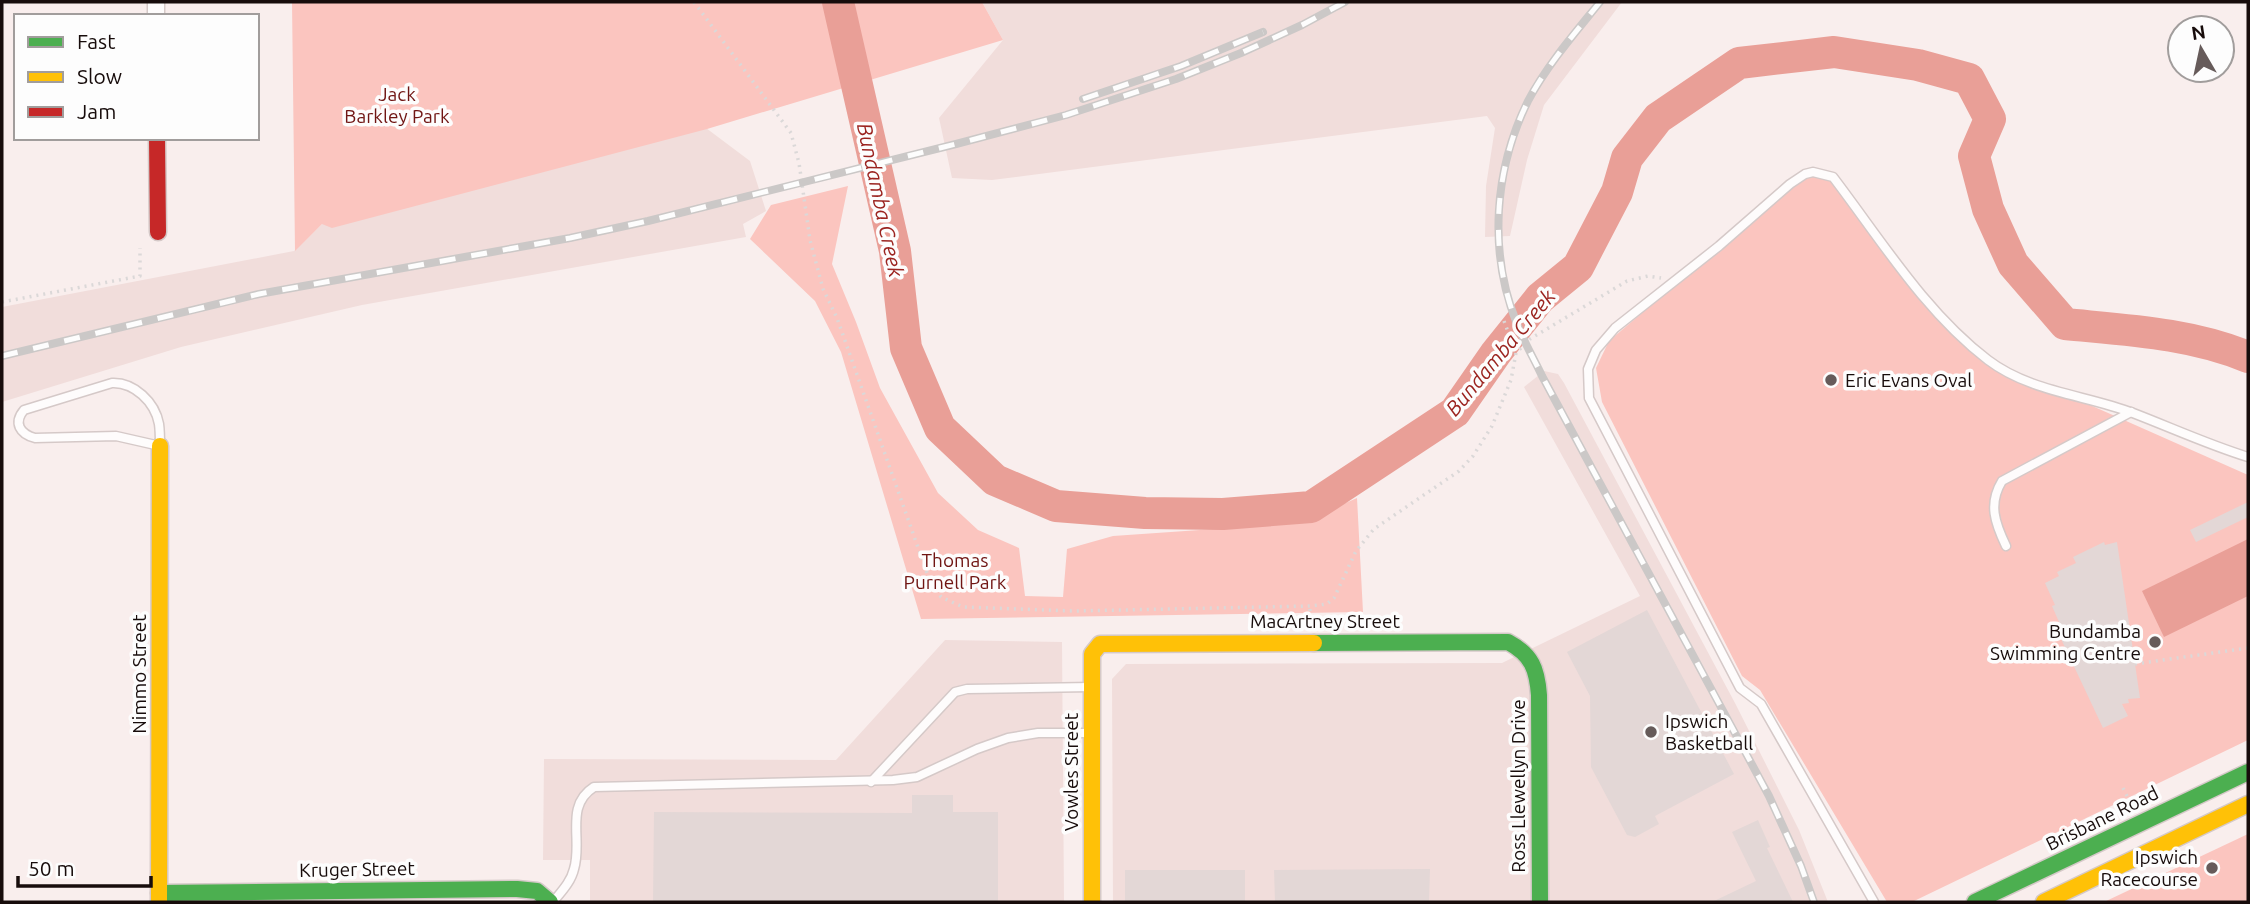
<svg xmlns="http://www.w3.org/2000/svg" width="2250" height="904" font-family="Ubuntu,sans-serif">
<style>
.built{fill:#f1dddb}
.green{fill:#fbc5bf}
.water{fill:#e99f97}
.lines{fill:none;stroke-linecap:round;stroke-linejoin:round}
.river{stroke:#e99f97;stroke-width:32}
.building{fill:#e3d7d6}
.lane-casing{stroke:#d5c9c8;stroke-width:11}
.street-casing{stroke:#d5c9c8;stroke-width:19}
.fast-casing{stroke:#d5c9c8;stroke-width:19}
.slow-casing{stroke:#d5c9c8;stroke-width:19}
.jam-casing{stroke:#d5c9c8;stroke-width:19}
.path{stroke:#dbd8d8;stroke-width:3.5;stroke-dasharray:2 5;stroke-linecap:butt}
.lane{stroke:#fefcfc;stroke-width:8}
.street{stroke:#fefcfc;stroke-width:16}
.fast{stroke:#4caf50;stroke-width:16}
.slow{stroke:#ffc107;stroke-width:16}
.jam{stroke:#c62828;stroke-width:16}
.rail-casing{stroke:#cbc8c7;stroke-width:8}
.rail{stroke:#fdfdfd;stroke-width:5;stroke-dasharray:16;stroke-linecap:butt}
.poi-dot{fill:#665b5a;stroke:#fdfdfd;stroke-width:2.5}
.labels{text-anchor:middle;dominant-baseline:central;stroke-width:7;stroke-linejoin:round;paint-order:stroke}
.park-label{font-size:19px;fill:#701513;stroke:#fdfdfd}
.poi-label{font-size:19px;fill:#170c0b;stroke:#fdfdfd;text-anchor:start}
.street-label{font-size:19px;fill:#170c0b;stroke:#fdfdfd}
.water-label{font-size:21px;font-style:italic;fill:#9b2420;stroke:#fdfdfd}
</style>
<rect width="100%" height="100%" fill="#f9eeed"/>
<g class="built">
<polygon points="982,2 1622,2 1544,105 1527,160 1510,236 1485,237 1486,186 1495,128 1487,116 992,180 952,178 939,118 1003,40"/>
<polygon points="706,128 750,161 766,211 743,224 746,237 362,305 181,347 2,402 2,307 294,251 322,224"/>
<polygon points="1544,371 1558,374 1564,383 1735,703 1799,830 1828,902 1113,902 1112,679 1126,664 1502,663 1640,596 1524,387"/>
<polygon points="945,640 1062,642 1064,902 590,902 590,860 543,860 544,759 836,760"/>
</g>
<g class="green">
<polygon points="292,2 982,2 1003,40 707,129 332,228 322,224 295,251"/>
<polygon points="1814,176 1830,179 1921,295 1990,364 2072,397 2248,475 2248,740 1912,902 1887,902 1760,690 1742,676 1602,402 1596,368 1609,341 1795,183"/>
<polygon points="848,186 832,264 856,322 880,388 938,493 978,530 1019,548 1025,596 1063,597 1067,549 1113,536 1300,523 1357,498 1363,612 921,619 841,352 815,301 750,239 771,205"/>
<polygon points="2248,834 2248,902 2104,902"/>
</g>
<polygon class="water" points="2248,539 2248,596 2164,637 2142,591"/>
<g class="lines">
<path class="river" d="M 838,2 L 895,251 L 906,348 L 940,428 L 995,480 L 1056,506 L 1145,513 L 1223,514 L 1311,507 L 1455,412 L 1496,353 L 1540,298 L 1578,267 L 1617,192 L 1627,158 L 1658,118 L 1739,63 L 1834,52 L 1918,65 L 1969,79 L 1990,119 L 1974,156 L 1988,209 L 2013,264 L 2065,324 C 2126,330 2191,333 2248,357"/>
</g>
<g class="building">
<polygon points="2248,502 2248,517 2196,542 2190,530"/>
<polygon points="2104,542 2105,545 2117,542 2140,698 2128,699 2129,703 2122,704 2128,716 2103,728 2054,624 2059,622 2052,606 2055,605 2045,583 2059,576 2057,572 2076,563 2073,557"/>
<polygon points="1647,610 1734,774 1655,816 1659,824 1635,837 1627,835 1591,767 1590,696 1567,652"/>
<polygon points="912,795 953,795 953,812 998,812 998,902 653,902 654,812 912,813"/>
<polygon points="1758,820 1770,847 1767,848 1793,902 1712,902 1756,881 1732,832"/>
<polygon points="1430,869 1429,902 1275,902 1274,870"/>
<rect x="1125" y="870" width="120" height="32"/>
</g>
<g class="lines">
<g class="lane-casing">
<g id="lane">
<path d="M 112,383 C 134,382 155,402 159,424 C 160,431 160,439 160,446 L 116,436 L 35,438 C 20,434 13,423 24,410 Z"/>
<path d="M 2006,546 C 1995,523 1988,504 2002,481 L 2131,412"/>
<polyline points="871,782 955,692 967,689 1091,687"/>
<path d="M 553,902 C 561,892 571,882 574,869 C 583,840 564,806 594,787 L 893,780 L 917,777 L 977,749 L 1008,738 L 1038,733 L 1089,733"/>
<path d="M 1874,902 L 1761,704 L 1740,688 L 1589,398 L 1588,369 L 1596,350 L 1615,328 L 1719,246 L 1790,184 L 1805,174 L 1813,172 L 1833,177 C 1881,240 1925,312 1988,360 C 2030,392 2086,395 2133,413 C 2172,428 2209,445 2248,457"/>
</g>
</g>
<g class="street-casing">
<polyline id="street" points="156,2 156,16"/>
</g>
<g class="fast-casing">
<g id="fast">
<path d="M 1314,643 L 1508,642 C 1532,655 1537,669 1539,695 L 1540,902"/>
<polyline points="159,893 517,889 537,891 550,902"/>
<polyline points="1975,902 2248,772"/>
</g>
</g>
<g class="slow-casing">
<g id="slow">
<polyline points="159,902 160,446"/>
<polyline points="1092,902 1092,654 1100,644 1314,643"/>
<polyline points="2044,902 2248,804"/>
</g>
</g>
<g class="jam-casing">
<polyline id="jam" points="157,138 158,232"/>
</g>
<g class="path">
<polyline points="694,2 791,133 799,163 810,240 823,289 837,318 927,573 941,597 963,607 1075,611 1310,606 1327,604 1334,598 1356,551 1374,529 1459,471 1473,456 1492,426 1511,380 1516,353 1530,339 1627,281 1648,276 1661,278"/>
<polyline points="2,302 140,276 140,248"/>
<polyline points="1504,321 1516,353"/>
<polyline points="1310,625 1310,606"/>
<polyline points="2135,664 2248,648"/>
<polyline points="2123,788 2131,804"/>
</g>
<use href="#lane" class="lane"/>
<use href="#street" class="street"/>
<use href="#fast" class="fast"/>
<use href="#slow" class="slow"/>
<use href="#jam" class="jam"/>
<g class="rail-casing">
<g id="rail">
<path d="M 1600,2 C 1575,33 1547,65 1528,101 C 1494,170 1488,252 1517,324 C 1524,342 1534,359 1542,376 L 1769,796 L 1801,866 L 1814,902"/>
<polyline points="1083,99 1181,66 1263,32"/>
<polyline points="2,356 259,294 570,238 648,221 956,144 1066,115 1176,79 1241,53 1302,25 1345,2"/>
</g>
</g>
<use href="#rail" class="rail"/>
</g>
<g class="poi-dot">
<circle cx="1831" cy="380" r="7"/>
<circle cx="2155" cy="642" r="7"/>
<circle cx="1651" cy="732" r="7"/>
<circle cx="2212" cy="868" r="7"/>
</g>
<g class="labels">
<g class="park-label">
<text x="397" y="94">Jack<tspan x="397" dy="22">Barkley Park</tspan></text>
<text x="955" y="560">Thomas<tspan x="955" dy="22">Purnell Park</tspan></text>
</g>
<g class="poi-label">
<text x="1845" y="380">Eric Evans Oval</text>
<text x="2141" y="631" text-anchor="end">Bundamba<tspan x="2141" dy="22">Swimming Centre</tspan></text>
<text x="1665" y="721">Ipswich<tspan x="1665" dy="22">Basketball</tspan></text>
<text x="2198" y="857" text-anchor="end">Ipswich<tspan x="2198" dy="22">Racecourse</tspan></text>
</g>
<g class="street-label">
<text x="1325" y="621">MacArtney Street</text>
<text transform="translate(139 674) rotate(-90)">Nimmo Street</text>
<text transform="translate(1071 772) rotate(-90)">Vowles Street</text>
<text transform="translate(1518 786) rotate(-90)">Ross Llewellyn Drive</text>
<text transform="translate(2102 818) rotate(-26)">Brisbane Road</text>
<text transform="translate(357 869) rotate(-1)">Kruger Street</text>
</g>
<g class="water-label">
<text transform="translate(881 200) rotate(78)">Bundamba Creek</text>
<text transform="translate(1500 352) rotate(-50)">Bundamba Creek</text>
</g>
</g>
<rect width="2250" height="904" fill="none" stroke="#170c0b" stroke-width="7"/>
<rect x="14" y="14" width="245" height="126" fill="#fdfdfd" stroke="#a19d9c" stroke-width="2"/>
<rect x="28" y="37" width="35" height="10" fill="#4caf50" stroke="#a19d9c" stroke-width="2"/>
<text x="77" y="49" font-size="21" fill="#170c0b">Fast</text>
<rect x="28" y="72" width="35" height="10" fill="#ffc107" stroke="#a19d9c" stroke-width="2"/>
<text x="77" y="84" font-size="21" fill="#170c0b">Slow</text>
<rect x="28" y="107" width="35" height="10" fill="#c62828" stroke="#a19d9c" stroke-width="2"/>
<text x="77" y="119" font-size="21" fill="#170c0b">Jam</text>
<g transform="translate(2201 49) rotate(351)"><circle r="33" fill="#fdfdfd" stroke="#a19d9c" stroke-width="2"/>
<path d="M0-5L12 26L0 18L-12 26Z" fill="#665b5a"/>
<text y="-10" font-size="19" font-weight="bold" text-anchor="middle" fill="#170c0b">N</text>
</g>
<path d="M18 876v10h133v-10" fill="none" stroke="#170c0b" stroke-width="3.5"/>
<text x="28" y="876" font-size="21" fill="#170c0b" stroke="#fdfdfd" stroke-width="5" paint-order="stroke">50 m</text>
</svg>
